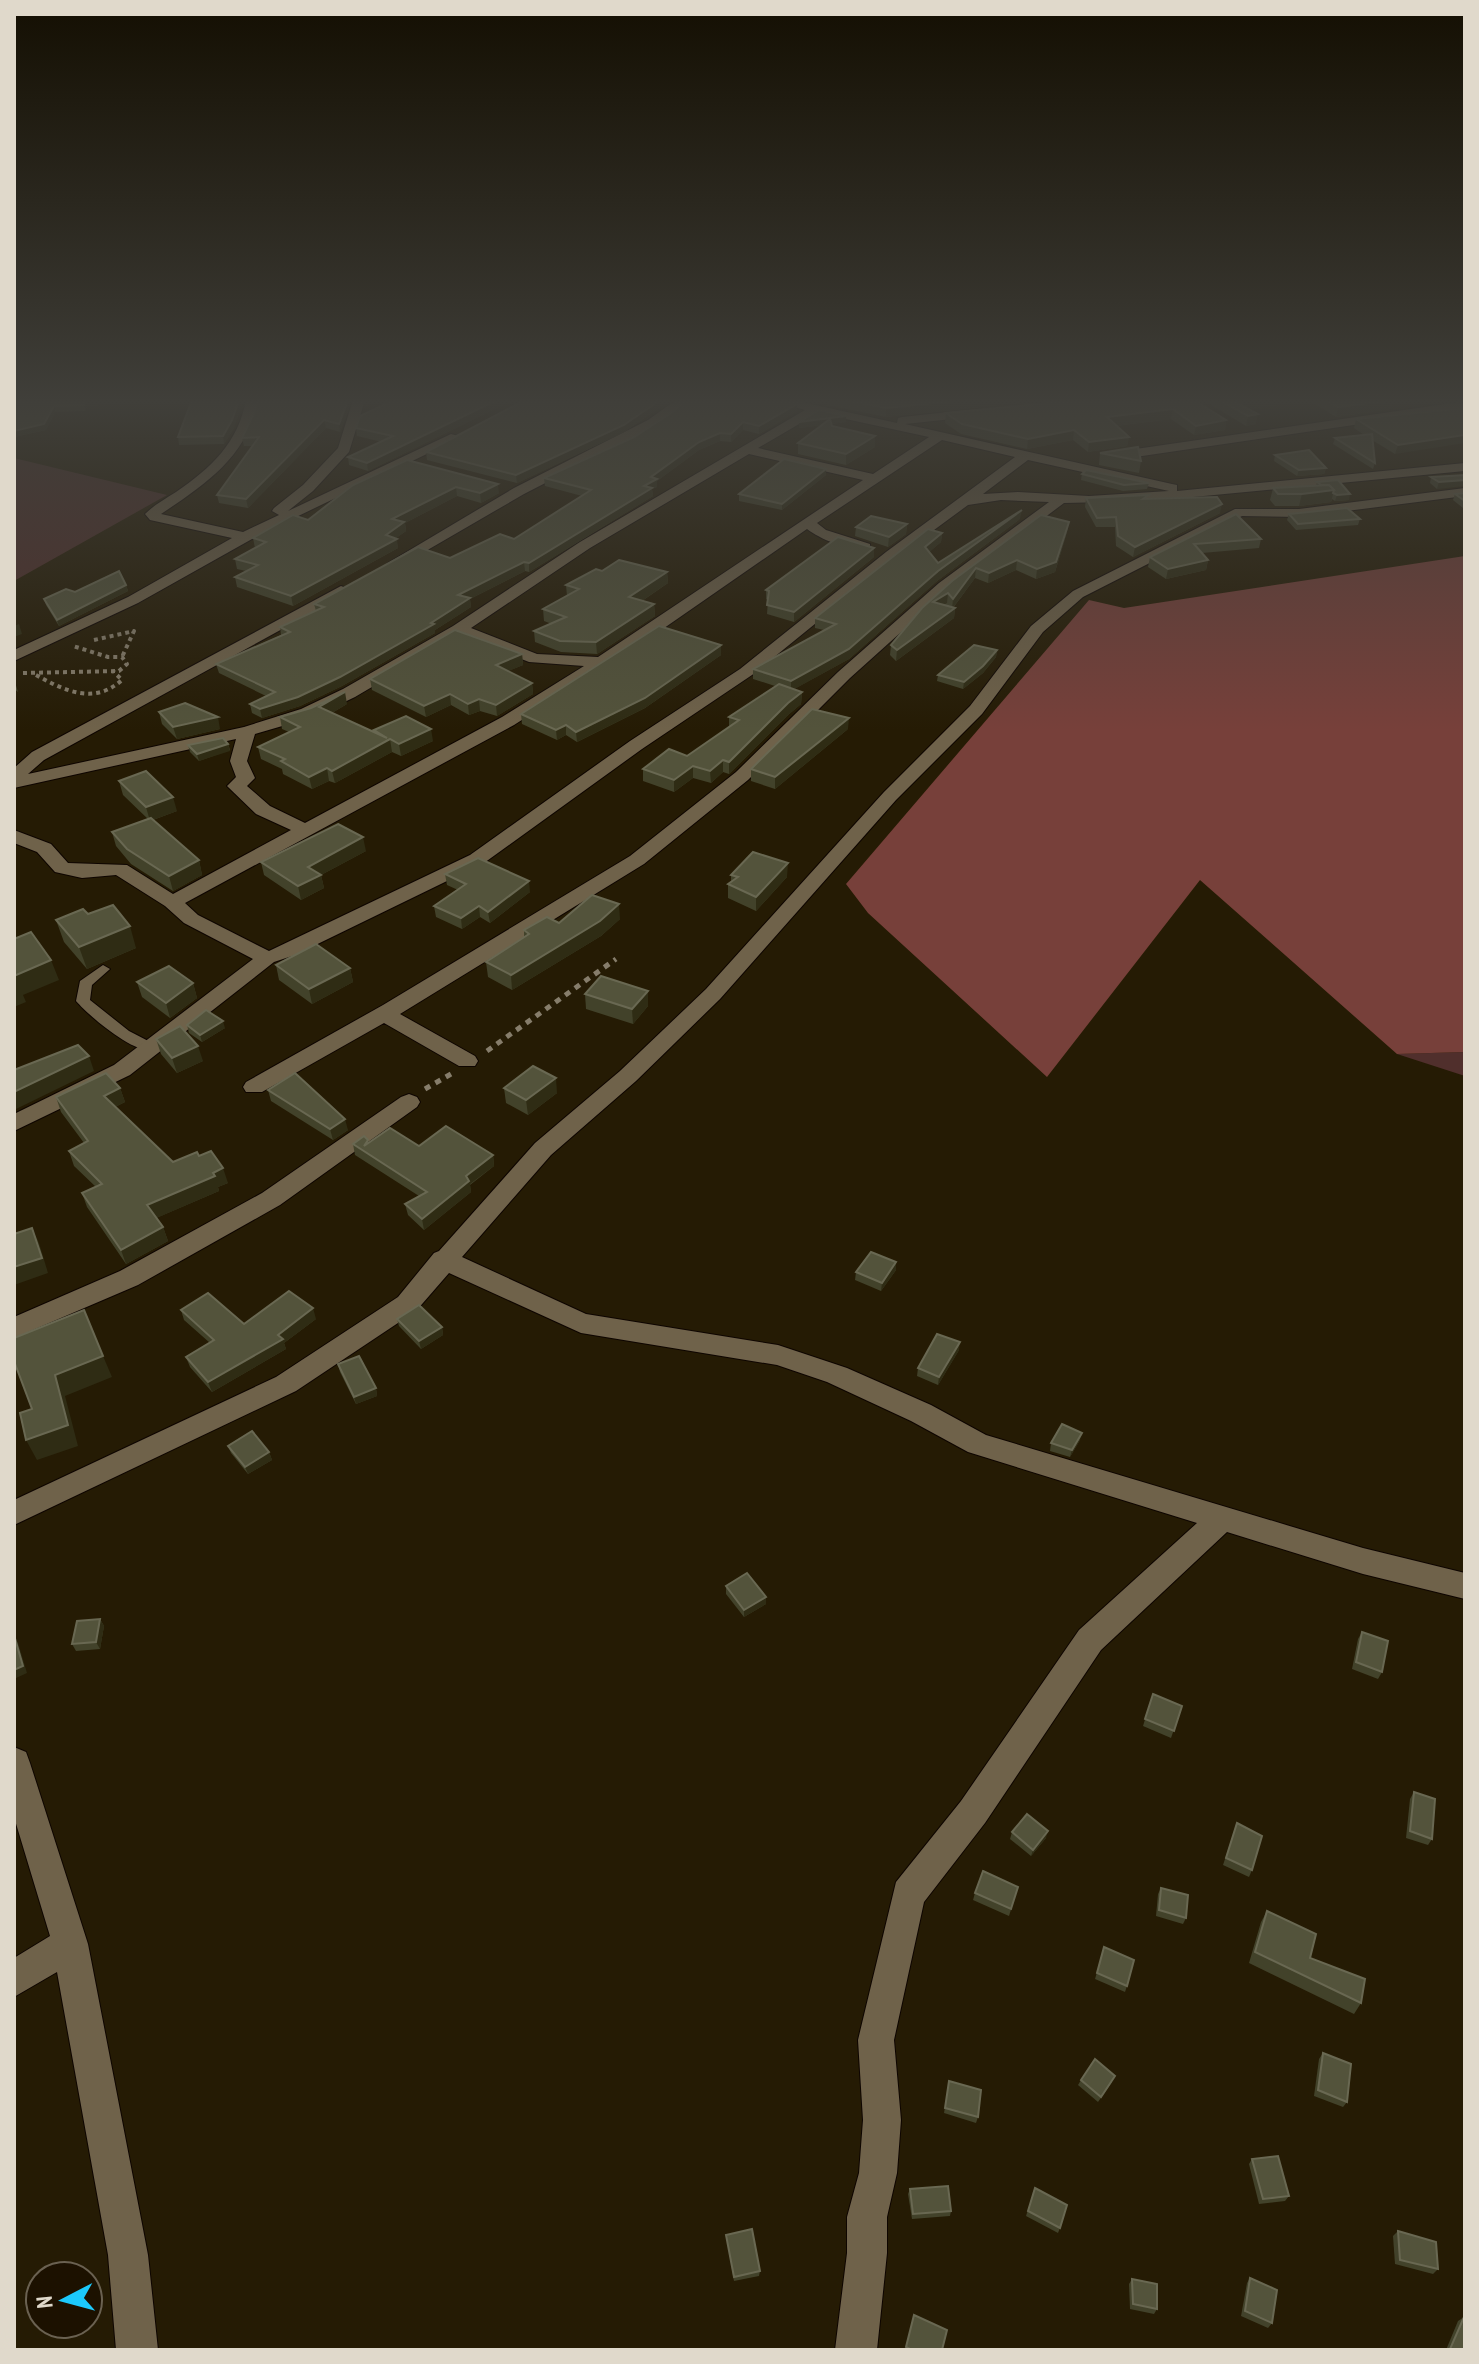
<svg xmlns="http://www.w3.org/2000/svg" width="1479" height="2364" font-family="'PT Sans Narrow',sans-serif">
<style>
.green{fill:#502f2c}
.forest{fill:#77403a}
.lines{fill:none;stroke-linecap:round;stroke-linejoin:round}
.lane-casing{stroke:#0e0500;stroke-width:2}
.street-casing{stroke:#0e0500;stroke-width:2}
.path-far1{stroke:#867d6b;stroke-width:4;stroke-dasharray:4 4;stroke-linecap:butt}
.path{stroke:#867d6b;stroke-width:5;stroke-dasharray:6 6;stroke-linecap:butt}
.lane{fill:#6f624a;fill-rule:evenodd}
.street{fill:#6f624a;fill-rule:evenodd}
.wall{fill:#42422a}
.shaded-wall{fill:#2f2c14}
.building{fill:#53533b;stroke:#696852;stroke-width:2}
</style>
<rect width="100%" height="100%" fill="#251b04"/>
<g class="green">
<polygon points="14,458 167,495 14,581"/>
<polygon points="1465,1052 1465,1076 1397,1054"/>
</g>
<polygon class="forest" points="1465,556 1465,1052 1397,1054 1200,880 1047,1077 868,913 846,884 1089,600 1124,608"/>
<g class="lines">
<g class="lane-casing">
<path id="lane" d="M 103,965 L 110,969 L 92,985 L 90,1000 L 129,1031 L 156,1045 L 158,1048 L 156,1051 C 135,1055 90,1017 76,1001 L 80,981 Z"/>
</g>
<g class="street-casing">
<g id="street">
<path d="M 246,400 L 258,400 C 248,456 206,484 161,514 L 243,532 L 279,515 L 272,511 L 274,508 L 303,485 L 338,448 L 353,400 L 365,400 L 349,452 L 313,491 L 288,511 L 451,434 L 462,437 L 261,534 L 138,603 L 14,661 L 14,650 L 128,597 L 232,538 L 150,520 L 145,514 C 154,505 165,499 176,492 C 211,468 238,443 246,400 Z"/>
<polygon points="676,400 689,400 656,426 524,494 400,566 395,567 388,563 514,488 648,420"/>
<path d="M 772,400 L 792,400 L 897,423 L 898,418 L 902,417 L 977,409 L 981,410 L 981,416 L 905,424 L 1172,484 L 1177,485 L 1177,491 L 1465,463 L 1465,471 L 1151,501 L 1064,503 L 949,589 L 850,678 L 748,780 L 644,864 L 400,1014 L 475,1056 L 478,1061 L 475,1066 L 459,1066 L 384,1023 L 262,1092 L 246,1092 L 243,1087 L 246,1082 L 383,1005 L 630,856 L 736,772 L 838,672 L 939,583 L 1049,502 L 1001,500 L 968,505 L 896,558 L 752,675 L 642,749 L 484,863 L 295,955 L 274,962 L 130,1075 L 14,1131 L 14,1114 L 114,1065 L 253,959 L 184,923 L 165,906 L 116,875 L 82,878 L 55,872 L 37,852 L 14,843 L 14,830 L 51,844 L 68,863 L 127,865 L 173,894 L 291,830 L 256,814 L 227,786 L 236,777 L 230,761 L 236,739 L 14,788 L 14,768 L 32,752 L 341,586 L 346,588 L 346,594 L 44,760 L 28,774 L 244,727 L 301,709 L 343,689 L 453,626 L 580,542 L 805,410 ZM 818,413 L 929,437 L 873,474 L 758,448 ZM 942,440 L 1015,457 L 886,552 L 740,669 L 630,741 L 470,855 L 269,951 L 198,915 L 185,903 L 514,725 L 644,642 L 807,529 C 821,540 852,552 870,550 L 870,544 L 826,530 L 817,523 ZM 749,454 L 863,480 L 598,657 L 537,654 L 471,628 L 590,548 ZM 1028,460 L 1169,491 L 1089,496 L 1018,492 L 983,494 ZM 460,635 L 529,662 L 584,666 L 502,717 L 305,823 L 270,806 L 247,786 L 255,778 L 247,761 L 255,734 L 313,717 L 355,697 Z"/>
<polygon points="1459,402 1465,406 1463,409 1108,461 1101,457 1108,453"/>
<polygon points="1465,488 1465,496 1299,517 1242,516 1083,597 1043,632 982,714 896,800 720,999 636,1081 551,1155 462,1257 586,1314 778,1345 847,1368 931,1405 986,1435 1363,1548 1465,1573 1465,1599 1363,1574 1227,1532 1101,1650 985,1823 924,1902 894,2040 901,2120 897,2173 887,2217 887,2253 877,2350 835,2350 847,2253 847,2217 859,2173 863,2120 858,2040 896,1882 961,1801 1079,1630 1197,1523 968,1452 911,1421 827,1382 777,1365 581,1333 449,1273 416,1311 296,1391 14,1525 14,1500 276,1377 398,1297 434,1253 439,1251 535,1143 620,1071 706,989 884,792 970,706 1031,626 1073,591 1235,509 1299,509"/>
<polygon points="409,1094 417,1097 420,1102 417,1107 280,1205 138,1285 14,1338 14,1317 120,1271 262,1193 401,1097"/>
<polygon points="14,1747 26,1752 30,1763 88,1944 148,2255 158,2350 116,2350 108,2255 57,1972 14,1997 14,1958 50,1936 14,1817"/>
</g>
</g>
<g class="path-far1">
<polyline points="94,640 134,631 122,657"/>
<polyline points="23,673 119,671 127,664 122,657 108,657 73,646"/>
<path d="M 36,675 C 65,691 94,705 122,680 L 113,671"/>
</g>
<g class="path">
<polyline points="487,1051 616,959"/>
<polyline points="425,1089 451,1074"/>
</g>
<use href="#lane" class="lane"/>
<use href="#street" class="street"/>
</g>
<g class="wall">
<polygon points="14,400 137,402 87,406 85,411 55,412 46,430 14,437"/>
<polygon points="257,400 352,400 340,432 326,428 248,508 219,503 217,495 253,446 244,446 242,438 254,413"/>
<polygon points="394,400 513,400 368,471 349,465 348,457 382,442 357,436 356,428"/>
<polygon points="525,400 671,400 624,432 517,483 427,460 426,452"/>
<polygon points="804,400 821,400 821,403"/>
<polygon points="827,400 1045,400 886,417 827,405"/>
<polygon points="1194,400 1226,420 1225,430 1194,435 1171,419 1116,426 1129,437 1127,446 1088,452 1073,440 1027,449 961,434 945,423 946,413"/>
<polygon points="1203,400 1393,400 1391,409 1336,417 1309,400 1249,409 1256,424 1246,426"/>
<polygon points="797,404 797,411 759,434 743,430 731,442 720,441 699,450 657,481 657,487 652,489 653,496 529,572 525,571 470,599 471,607 435,630 435,633 342,686 300,706 262,718 252,713 250,704 266,696 219,673 216,664 281,635 280,627 316,611 314,604 450,558 514,539 582,496 545,486 544,478 634,437 674,411"/>
<polygon points="1465,408 1395,454 1372,440 1375,463 1373,469 1333,444 1335,438 1364,435 1354,428 1356,419"/>
<polygon points="846,416 846,422 831,424 832,426 875,447 846,465 798,454 798,443 822,425 799,428 799,422"/>
<polygon points="234,428 224,444 179,445 178,437"/>
<polygon points="1100,453 1141,461 1139,473 1099,465"/>
<polygon points="1275,455 1326,468 1324,474 1297,476 1274,461"/>
<polygon points="407,460 499,493 481,503 457,496 405,523 406,531 396,538 398,548 293,606 237,587 235,577 246,571 237,569 235,559 255,548 253,538 308,520"/>
<polygon points="826,469 826,475 782,510 739,501 739,494"/>
<polygon points="1082,474 1149,483 1147,489 1123,491 1081,480"/>
<polygon points="1465,475 1437,489 1430,483 1431,477"/>
<polygon points="1317,482 1349,500 1335,501 1332,499 1331,502 1299,506 1275,506 1270,500 1273,488 1316,486"/>
<polygon points="1465,493 1465,508 1463,508 1453,500 1455,494"/>
<polygon points="1086,498 1148,499 1220,513 1133,557 1116,546 1115,527 1096,527 1085,507"/>
<polygon points="1236,514 1261,539 1259,548 1202,553 1208,560 1206,570 1166,579 1148,567 1150,557"/>
<polygon points="1289,514 1360,519 1358,525 1296,530 1287,520"/>
<polygon points="1041,515 1069,522 1067,532 1055,572 1036,579 1016,570 988,583 975,578 953,608 955,608 954,618 896,661 890,655 891,645 922,608"/>
<polygon points="1020,519 937,581 849,659 794,689 802,692 801,704 788,715 729,774 723,772 711,783 693,778 674,792 643,781 643,769 687,756 729,727 729,717 775,686 753,679 753,669 824,630 815,628 815,618 942,533 941,542 929,552 938,563"/>
<polygon points="907,524 906,534 888,547 855,536 856,527"/>
<polygon points="874,557 794,622 767,614 768,600 766,599 766,590"/>
<polygon points="602,571 667,572 668,583 642,601 654,604 655,616 597,654 561,652 535,642 534,631 552,624 544,621 543,609 567,596 566,585"/>
<polygon points="126,585 128,591 59,626 46,605 44,599 75,592"/>
<polygon points="721,645 721,655 645,708 577,742 566,735 557,740 522,724 521,714"/>
<polygon points="997,650 996,657 983,673 963,689 937,681 938,675"/>
<polygon points="522,654 523,665 508,671 532,683 533,694 497,716 480,711 469,715 451,705 426,717 372,690 370,679"/>
<polygon points="14,680 15,682 18,692 14,689"/>
<polygon points="347,704 332,713 375,732 374,730 433,741 401,756 392,752 335,783 329,781 312,789 283,774 282,769 261,759 258,747 289,732 282,729 280,717"/>
<polygon points="159,712 220,729 177,739 162,724"/>
<polygon points="848,729 775,789 751,781 751,769"/>
<polygon points="228,743 230,750 199,761 190,752 188,745"/>
<polygon points="119,781 177,811 153,820 199,860 202,875 173,891 131,864 116,846 112,832 148,819 123,795"/>
<polygon points="366,851 321,875 324,888 301,900 264,875 261,862"/>
<polygon points="445,874 530,892 490,923 480,917 462,929 436,917 434,906 458,890 447,885"/>
<polygon points="731,875 787,877 756,911 728,898 728,884 731,882"/>
<polygon points="88,914 136,948 87,969 64,942 56,920"/>
<polygon points="620,919 601,936 512,990 488,977 486,962 524,937 524,930 559,923"/>
<polygon points="276,965 350,968 353,982 312,1004 279,980"/>
<polygon points="137,982 193,983 197,998 170,1018 142,997"/>
<polygon points="585,994 648,1006 633,1024 586,1009"/>
<polygon points="187,1025 225,1028 202,1042 189,1033"/>
<polygon points="156,1039 203,1061 177,1073 161,1054"/>
<polygon points="120,1088 125,1102 115,1107 173,1162 199,1156 228,1183 218,1187 219,1191 156,1218 163,1227 168,1241 126,1264 87,1207 82,1193 96,1187 74,1166 69,1151 84,1143 61,1112 56,1097"/>
<polygon points="504,1088 557,1093 528,1115 506,1103"/>
<polygon points="268,1090 348,1130 333,1140 271,1101"/>
<polygon points="368,1140 369,1143 419,1146 493,1155 494,1166 470,1185 471,1192 424,1230 408,1215 405,1204 419,1196 355,1155 353,1144"/>
<polygon points="896,1262 896,1270 881,1291 855,1280 856,1272"/>
<polygon points="181,1310 244,1324 316,1319 284,1343 286,1349 212,1392 190,1367 186,1357 210,1343 184,1320"/>
<polygon points="397,1319 442,1327 443,1335 421,1349 399,1326"/>
<polygon points="959,1350 938,1385 917,1376 918,1368"/>
<polygon points="338,1364 376,1388 377,1396 356,1404 340,1372"/>
<polygon points="1080,1440 1070,1457 1050,1451 1051,1443"/>
<polygon points="228,1446 269,1452 272,1460 248,1474 231,1453"/>
<polygon points="726,1586 766,1597 766,1604 744,1617 726,1594"/>
<polygon points="100,1619 104,1626 100,1649 76,1651 72,1644"/>
<polygon points="1362,1632 1382,1672 1378,1679 1352,1669 1358,1639"/>
<polygon points="1153,1694 1182,1706 1171,1738 1143,1726"/>
<polygon points="1414,1792 1432,1839 1428,1845 1406,1838 1410,1799"/>
<polygon points="1237,1823 1252,1870 1249,1877 1223,1865"/>
<polygon points="1012,1832 1046,1838 1031,1856 1010,1839"/>
<polygon points="1465,1877 1465,1902 1463,1880"/>
<polygon points="1018,1887 1009,1916 973,1900 975,1893"/>
<polygon points="1161,1888 1186,1918 1183,1924 1156,1916 1158,1894"/>
<polygon points="1267,1911 1310,1958 1361,2003 1354,2014 1249,1963 1261,1922"/>
<polygon points="1104,1947 1127,1986 1125,1992 1095,1979"/>
<polygon points="1323,2053 1347,2102 1343,2107 1314,2096 1319,2059"/>
<polygon points="1081,2080 1112,2082 1098,2102 1078,2085"/>
<polygon points="949,2081 978,2117 976,2123 944,2113"/>
<polygon points="1252,2159 1289,2196 1285,2201 1259,2204 1249,2164"/>
<polygon points="910,2189 951,2211 950,2216 912,2219 908,2194"/>
<polygon points="1033,2194 1060,2228 1058,2233 1026,2216"/>
<polygon points="1398,2231 1438,2269 1433,2274 1395,2264 1393,2236"/>
<polygon points="726,2235 760,2271 759,2276 734,2281"/>
<polygon points="1250,2278 1272,2323 1268,2328 1241,2316 1247,2283"/>
<polygon points="1132,2279 1157,2309 1154,2314 1130,2309 1129,2284"/>
<polygon points="1464,2317 1465,2350 1446,2350 1458,2321"/>
</g>
<g class="shaded-wall">
<polygon points="86,400 137,400 137,402 87,406 85,411 84,405"/>
<polygon points="239,400 244,400 234,428 224,444 223,436"/>
<polygon points="348,400 352,400 340,432 339,424"/>
<polygon points="366,400 383,400 366,406"/>
<polygon points="497,400 513,400 368,471 367,463"/>
<polygon points="660,400 671,400 624,432 517,483 516,475"/>
<polygon points="962,400 1045,400 886,417 886,408"/>
<polygon points="1252,400 1309,400 1239,411 1235,402"/>
<polygon points="1393,400 1391,409 1336,417 1338,407"/>
<polygon points="797,404 797,411 759,434 759,426"/>
<polygon points="54,406 55,412 46,430 14,437 14,431"/>
<polygon points="1173,409 1171,419 1106,427 1107,417"/>
<polygon points="1258,414 1256,424 1246,426 1248,416"/>
<polygon points="846,416 846,422 799,428 799,422"/>
<polygon points="324,420 326,428 248,508 246,499"/>
<polygon points="1226,420 1225,430 1194,435 1196,426"/>
<polygon points="743,422 743,430 731,442 731,434"/>
<polygon points="1074,430 1073,440 1027,449 1028,439"/>
<polygon points="720,433 720,441 699,450 657,481 657,487 652,489 653,496 529,572 529,563 699,442"/>
<polygon points="1465,435 1465,443 1395,454 1398,445"/>
<polygon points="875,436 875,447 846,465 846,454"/>
<polygon points="1129,437 1127,446 1088,452 1089,442"/>
<polygon points="1326,468 1324,474 1297,476 1299,470"/>
<polygon points="826,469 826,475 782,510 782,504"/>
<polygon points="1465,480 1465,486 1437,489 1439,482"/>
<polygon points="498,484 499,493 481,503 480,493"/>
<polygon points="456,487 457,496 405,523 406,531 391,542 397,539 398,548 293,606 291,596 386,535 392,519"/>
<polygon points="1334,490 1331,502 1299,506 1302,494"/>
<polygon points="1350,494 1349,500 1335,501 1337,495"/>
<polygon points="1222,504 1220,513 1133,557 1135,547"/>
<polygon points="1022,510 1020,519 937,581 849,659 791,691 791,681"/>
<polygon points="1069,522 1067,532 1055,572 1036,579 1037,569"/>
<polygon points="907,524 906,534 888,547 889,537"/>
<polygon points="942,533 941,542 925,556 925,547"/>
<polygon points="874,548 874,557 794,622 794,612"/>
<polygon points="1017,560 1016,570 988,583 989,573"/>
<polygon points="1208,560 1206,570 1166,579 1168,569"/>
<polygon points="524,562 525,571 470,599 471,607 435,630 435,633 342,686 300,706 262,718 260,709 431,623 458,595"/>
<polygon points="976,568 975,578 952,609 953,599"/>
<polygon points="667,572 668,583 630,609 629,597"/>
<polygon points="126,585 128,591 59,626 57,620"/>
<polygon points="948,593 947,603 932,612 933,602"/>
<polygon points="654,604 655,616 597,654 596,642"/>
<polygon points="955,608 954,618 896,661 897,650"/>
<polygon points="19,624 22,634 14,637 14,626"/>
<polygon points="721,645 721,655 645,708 577,742 576,732"/>
<polygon points="997,650 996,657 983,673 963,689 964,682"/>
<polygon points="522,654 523,665 497,676 496,665"/>
<polygon points="532,683 533,694 497,716 496,705"/>
<polygon points="345,692 347,704 322,719 319,707"/>
<polygon points="802,692 801,704 788,715 729,774 729,762 788,703"/>
<polygon points="450,694 451,705 426,717 424,706"/>
<polygon points="479,699 480,711 469,715 468,704"/>
<polygon points="218,717 220,729 177,739 173,727"/>
<polygon points="849,718 848,729 775,789 775,777"/>
<polygon points="566,725 566,735 557,740 556,730"/>
<polygon points="431,729 433,741 401,756 399,744"/>
<polygon points="390,739 392,752 335,783 332,771"/>
<polygon points="228,744 230,751 199,761 197,754"/>
<polygon points="723,760 723,772 711,783 710,771"/>
<polygon points="693,766 693,778 674,792 674,780"/>
<polygon points="327,768 329,781 312,789 309,777"/>
<polygon points="173,797 177,811 150,821 146,807"/>
<polygon points="363,837 366,851 321,875 324,888 301,900 298,886 308,867"/>
<polygon points="199,860 202,875 173,891 169,876"/>
<polygon points="788,863 787,877 756,911 756,897"/>
<polygon points="529,881 530,892 490,923 488,912"/>
<polygon points="619,904 620,919 601,936 512,990 511,975"/>
<polygon points="479,906 480,917 462,929 461,918"/>
<polygon points="130,926 136,948 87,969 79,947"/>
<polygon points="51,960 59,980 23,995 26,1002 14,1007 14,976"/>
<polygon points="350,968 353,982 312,1004 309,989"/>
<polygon points="193,983 197,998 170,1018 166,1003"/>
<polygon points="648,991 648,1006 633,1024 632,1009"/>
<polygon points="223,1021 225,1028 202,1042 200,1035"/>
<polygon points="198,1046 203,1061 177,1073 172,1058"/>
<polygon points="89,1056 94,1071 14,1110 14,1092"/>
<polygon points="556,1078 557,1093 528,1115 526,1100"/>
<polygon points="120,1088 125,1102 109,1110 104,1096"/>
<polygon points="345,1119 348,1130 333,1140 330,1129"/>
<polygon points="493,1155 494,1166 470,1184 471,1192 424,1230 422,1219 466,1176"/>
<polygon points="223,1168 228,1183 218,1187 219,1191 152,1220 147,1205"/>
<polygon points="163,1227 168,1241 126,1264 121,1250"/>
<polygon points="32,1228 39,1243 48,1273 14,1285 14,1267"/>
<polygon points="896,1262 896,1270 881,1291 882,1283"/>
<polygon points="313,1308 316,1319 284,1343 286,1349 212,1392 208,1382 278,1335"/>
<polygon points="442,1327 443,1335 421,1349 419,1341"/>
<polygon points="960,1342 959,1350 938,1385 939,1377"/>
<polygon points="103,1356 112,1377 65,1396 78,1446 37,1460 26,1440 55,1375"/>
<polygon points="376,1388 377,1396 356,1404 354,1397"/>
<polygon points="1082,1433 1080,1440 1070,1457 1072,1450"/>
<polygon points="269,1452 272,1460 248,1474 245,1467"/>
<polygon points="766,1597 766,1604 744,1617 744,1610"/>
<polygon points="100,1619 104,1626 100,1649 96,1642"/>
<polygon points="14,1635 18,1643 27,1673 14,1679"/>
<polygon points="1048,1831 1046,1838 1031,1856 1033,1850"/>
</g>
<g class="building">
<polygon points="14,400 92,400 86,400 84,405 54,406 44,424 14,431"/>
<polygon points="192,400 239,400 232,420 223,436 178,437"/>
<polygon points="257,400 348,400 339,424 324,420 246,499 217,495 259,437 242,438 254,413"/>
<polygon points="394,400 497,400 367,463 348,457 393,436 356,428 360,416"/>
<polygon points="525,400 660,400 624,425 516,475 426,452"/>
<polygon points="685,400 779,400 797,404 759,426 743,422 731,434 720,433 699,442 651,477 657,479 644,486 652,488 529,563 524,562 458,595 470,598 431,623 434,624 340,677 298,697 260,709 250,704 275,692 216,664 290,632 280,627 324,607 314,604 418,547 450,558 500,534 514,539 591,490 544,478 634,437 674,411"/>
<polygon points="847,400 962,400 886,408"/>
<polygon points="1081,400 1194,400 1226,420 1196,426 1173,409 1107,417 1129,437 1089,442 1074,430 1028,439 962,424 946,413"/>
<polygon points="1220,400 1252,400 1235,402 1258,414 1248,416"/>
<polygon points="1325,400 1392,400 1338,407"/>
<polygon points="1465,408 1465,435 1398,445 1356,419"/>
<polygon points="819,410 846,416 799,422"/>
<polygon points="830,419 832,426 875,436 846,454 798,443"/>
<polygon points="1372,434 1375,463 1335,438"/>
<polygon points="1138,447 1141,461 1100,453"/>
<polygon points="1309,450 1326,468 1299,470 1275,455"/>
<polygon points="784,459 826,469 782,504 739,494"/>
<polygon points="407,460 498,484 480,493 456,487 392,519 404,522 386,535 397,539 291,596 235,577 258,565 235,559 266,542 253,538 293,515 308,520 353,485"/>
<polygon points="1086,470 1149,483 1124,485 1082,474"/>
<polygon points="1465,475 1465,480 1439,482 1431,477"/>
<polygon points="1338,480 1350,494 1337,495 1333,493 1334,490 1329,485 1321,485 1317,482"/>
<polygon points="1329,485 1334,490 1302,494 1278,494 1273,488"/>
<polygon points="1465,493 1465,501 1455,494"/>
<polygon points="1149,495 1143,499 1217,497 1222,504 1135,547 1118,536 1116,517 1097,518 1086,498"/>
<polygon points="1347,508 1360,519 1298,524 1289,514"/>
<polygon points="1022,510 938,571 849,649 791,681 753,669 836,624 815,618 928,529 942,533 925,547 938,563"/>
<polygon points="1236,514 1261,539 1194,544 1208,560 1168,569 1150,557"/>
<polygon points="1041,515 1069,522 1056,562 1037,569 1017,560 989,573 976,568 953,599 948,593 933,602 955,608 897,650 891,645 922,608 952,581"/>
<polygon points="871,516 907,524 889,537 856,527"/>
<polygon points="838,537 874,548 794,612 767,605 769,591 766,590"/>
<polygon points="619,560 667,572 629,597 654,604 596,642 560,641 534,631 566,617 543,609 579,589 566,585 596,569 602,571"/>
<polygon points="119,571 126,585 57,620 44,599 66,589 75,592"/>
<polygon points="659,626 721,645 645,698 576,732 566,725 556,730 521,714"/>
<polygon points="455,630 522,654 496,665 532,683 496,705 479,699 468,704 450,694 424,706 370,679"/>
<polygon points="974,645 997,650 983,666 964,682 938,675"/>
<polygon points="779,684 802,692 788,703 729,762 723,760 710,771 693,766 674,780 643,769 669,749 687,756 739,720 729,717"/>
<polygon points="345,692 319,707 387,738 374,730 406,716 431,729 399,744 390,739 332,771 327,768 309,777 281,761 285,759 258,747 300,727 280,717 311,708"/>
<polygon points="185,703 218,717 173,727 159,712"/>
<polygon points="812,709 849,718 775,777 751,769"/>
<polygon points="223,738 228,744 197,754 188,745"/>
<polygon points="146,771 173,797 146,807 119,781"/>
<polygon points="151,818 199,860 169,876 127,849 112,832"/>
<polygon points="338,824 363,837 308,867 321,875 298,886 261,862"/>
<polygon points="753,852 788,863 756,897 728,884 738,877 731,875"/>
<polygon points="478,858 529,881 488,912 479,906 461,918 434,906 466,884 445,874"/>
<polygon points="592,895 619,904 600,921 511,975 486,962 529,934 524,930 547,917 559,923"/>
<polygon points="113,905 130,926 79,947 56,920 83,909 88,914"/>
<polygon points="31,932 51,960 14,976 14,939"/>
<polygon points="316,944 350,968 309,989 276,965"/>
<polygon points="169,966 193,983 166,1003 137,982"/>
<polygon points="601,976 648,991 632,1009 585,994"/>
<polygon points="206,1010 223,1021 200,1035 187,1025"/>
<polygon points="180,1026 198,1046 172,1058 156,1039"/>
<polygon points="78,1045 89,1056 14,1092 14,1070"/>
<polygon points="533,1066 556,1078 526,1100 504,1088"/>
<polygon points="106,1073 120,1088 104,1096 173,1162 197,1152 199,1156 211,1151 223,1168 213,1173 215,1176 147,1205 163,1227 121,1250 82,1193 102,1184 69,1151 88,1141 56,1097"/>
<polygon points="295,1073 345,1119 330,1129 268,1090"/>
<polygon points="446,1126 493,1155 466,1176 469,1181 422,1219 405,1204 427,1192 353,1144 364,1136 368,1140 364,1146 390,1128 419,1146"/>
<polygon points="32,1228 42,1258 14,1267 14,1234"/>
<polygon points="871,1252 896,1262 882,1283 856,1272"/>
<polygon points="289,1291 313,1308 278,1335 283,1339 208,1382 186,1357 214,1340 181,1310 208,1293 244,1324"/>
<polygon points="419,1305 442,1327 419,1341 397,1319"/>
<polygon points="84,1310 103,1356 55,1375 68,1425 26,1440 20,1413 32,1409 14,1361 14,1338"/>
<polygon points="937,1334 960,1342 939,1377 918,1368"/>
<polygon points="359,1356 376,1388 354,1397 338,1364"/>
<polygon points="1062,1424 1082,1433 1072,1450 1051,1443"/>
<polygon points="252,1431 269,1452 245,1467 228,1446"/>
<polygon points="747,1573 766,1597 744,1610 726,1586"/>
<polygon points="100,1619 96,1642 72,1644 77,1621"/>
<polygon points="1362,1632 1388,1641 1382,1672 1356,1662"/>
<polygon points="14,1635 23,1666 14,1670"/>
<polygon points="1153,1694 1182,1706 1174,1731 1145,1719"/>
<polygon points="1414,1792 1435,1799 1432,1839 1410,1831"/>
<polygon points="1027,1814 1048,1831 1033,1850 1012,1832"/>
<polygon points="1237,1823 1262,1836 1252,1870 1226,1858"/>
<polygon points="983,1871 1018,1887 1011,1909 975,1893"/>
<polygon points="1161,1888 1188,1895 1186,1918 1159,1910"/>
<polygon points="1267,1911 1316,1934 1310,1958 1365,1979 1361,2003 1255,1952"/>
<polygon points="1104,1947 1134,1960 1127,1986 1097,1973"/>
<polygon points="1323,2053 1351,2064 1347,2102 1318,2090"/>
<polygon points="1095,2059 1115,2076 1101,2097 1081,2080"/>
<polygon points="949,2081 981,2090 978,2117 945,2108"/>
<polygon points="1278,2156 1289,2196 1263,2199 1252,2159"/>
<polygon points="948,2186 951,2211 913,2214 910,2189"/>
<polygon points="1035,2188 1067,2205 1060,2228 1028,2211"/>
<polygon points="752,2229 760,2271 734,2277 726,2235"/>
<polygon points="1398,2231 1436,2242 1438,2269 1400,2260"/>
<polygon points="1250,2278 1277,2290 1272,2323 1245,2311"/>
<polygon points="1132,2279 1157,2284 1157,2309 1133,2304"/>
<polygon points="914,2315 947,2330 942,2350 912,2350 906,2347"/>
<polygon points="1464,2317 1465,2318 1465,2350 1452,2350 1450,2349"/>
</g>
<linearGradient id="sky" x2="0" y2="1"><stop stop-color="#140f02"/><stop offset="0.55" stop-color="#403f3a"/><stop offset="1" stop-color="#403f3a" stop-opacity="0"/></linearGradient>
<rect width="1479" height="730" fill="url(#sky)"/>
<rect width="1479" height="2364" fill="none" stroke="#e0d9cb" stroke-width="32"/>
<g transform="translate(64 2300) rotate(264)"><circle r="38" fill="#1c1100" stroke="#6a6151" stroke-width="2"/>
<path d="M0-6L14 30L0 20L-14 30Z" fill="#1cc9fc"/>
<text y="-12" font-size="22" font-weight="bold" text-anchor="middle" fill="#e0d9cb">N</text>
</g>
</svg>
